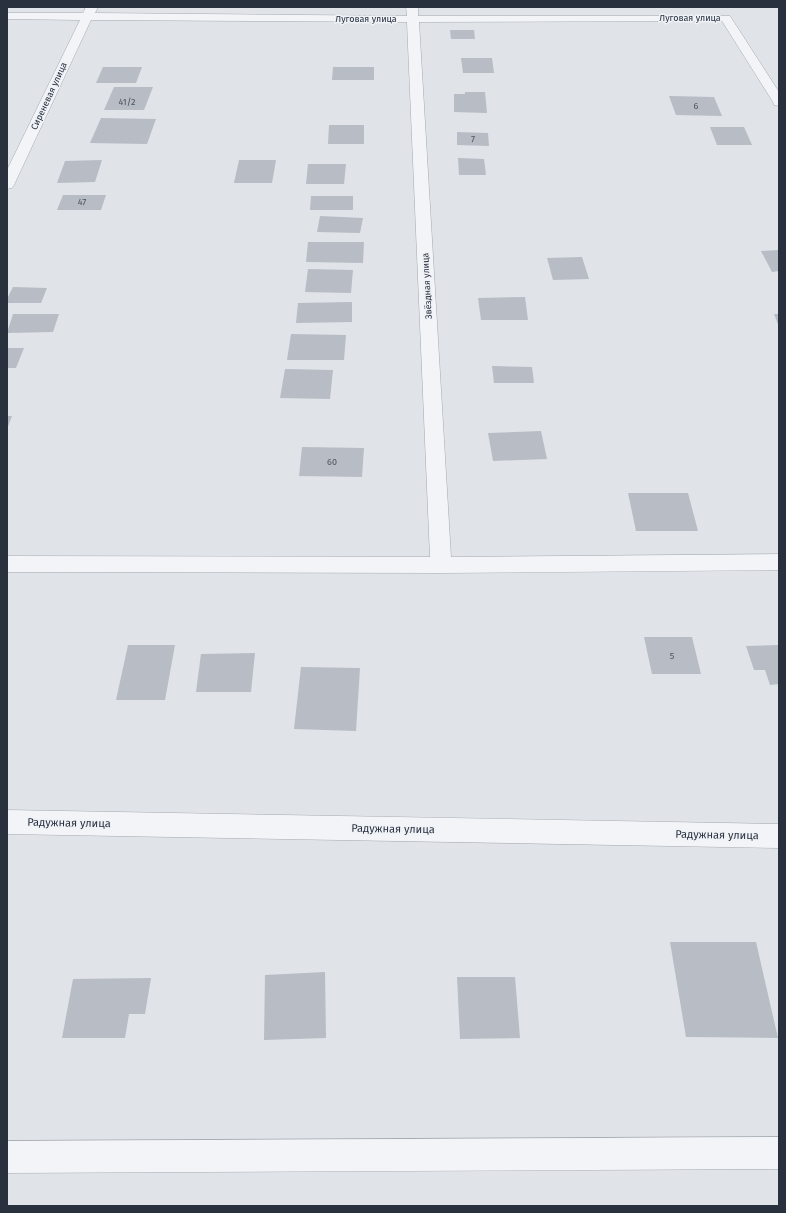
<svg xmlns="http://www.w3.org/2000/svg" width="786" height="1213" font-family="'Fira Sans',sans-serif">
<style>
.building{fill:#b7bcc5}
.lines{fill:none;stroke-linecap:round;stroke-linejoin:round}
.minor-casing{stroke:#a5aab2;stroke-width:1}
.minor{fill:#f2f4f7;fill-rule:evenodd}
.labels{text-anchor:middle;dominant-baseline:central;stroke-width:3;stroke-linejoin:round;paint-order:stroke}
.far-street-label{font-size:9px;fill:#29313f;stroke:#eff2f6}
.number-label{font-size:9px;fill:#4c5460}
.street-label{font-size:11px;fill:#29313f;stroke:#eff2f6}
</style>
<rect width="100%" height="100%" fill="#e0e3e8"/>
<g class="building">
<polygon points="450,30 474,30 475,39 451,39"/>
<polygon points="461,58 492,58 494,73 463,73"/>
<polygon points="103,67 142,67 136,83 96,83"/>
<polygon points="333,67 374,67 374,80 332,80"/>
<polygon points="114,87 153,87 144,110 104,110"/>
<polygon points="465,92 485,92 487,113 454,112 454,94 465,94"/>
<polygon points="669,96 714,97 722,116 676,115"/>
<polygon points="101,118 156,119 147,144 90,143"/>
<polygon points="329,125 364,125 364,144 328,144"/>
<polygon points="710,127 744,127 752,145 717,145"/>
<polygon points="457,132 488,133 489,146 457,145"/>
<polygon points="458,158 484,159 486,175 459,175"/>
<polygon points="102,160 95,182 57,183 65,161"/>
<polygon points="239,160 276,160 272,183 234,183"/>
<polygon points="308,164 346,164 344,184 306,184"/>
<polygon points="63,195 106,195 101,210 57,210"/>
<polygon points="311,196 353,196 353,210 310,210"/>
<polygon points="320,216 363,218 360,233 317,232"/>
<polygon points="308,242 364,242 363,263 306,262"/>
<polygon points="779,250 779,271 772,272 761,251"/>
<polygon points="582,257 589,279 553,280 547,258"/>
<polygon points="308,269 353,270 351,293 305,292"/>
<polygon points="13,287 47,288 41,303 7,303 7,299"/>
<polygon points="525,297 528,320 481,320 478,298"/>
<polygon points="352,302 352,322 296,323 298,303"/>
<polygon points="13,314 59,314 53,332 7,333"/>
<polygon points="774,314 779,314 779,327"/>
<polygon points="291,334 346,335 344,360 287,360"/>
<polygon points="7,348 24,348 16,368 7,368"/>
<polygon points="492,366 532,367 534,383 494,383"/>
<polygon points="285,369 333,370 330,399 280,398"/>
<polygon points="7,416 12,416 7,429"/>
<polygon points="541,431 547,459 493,461 488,433"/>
<polygon points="302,447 364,448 362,477 299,476"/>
<polygon points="628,493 688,493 698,531 636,531"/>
<polygon points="644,637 692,637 701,674 652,674"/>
<polygon points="128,645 175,645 165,700 116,700"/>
<polygon points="779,645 779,684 770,685 765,670 754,670 746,646"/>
<polygon points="255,653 251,692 196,692 201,654"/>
<polygon points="301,667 360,668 356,731 294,729"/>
<polygon points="670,942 756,942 778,1038 686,1037"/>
<polygon points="325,972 326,1038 264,1040 265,975"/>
<polygon points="457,977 515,977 520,1038 460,1039"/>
<polygon points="151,978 145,1014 129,1014 125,1038 62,1038 73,979"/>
</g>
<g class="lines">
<g class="minor-casing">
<g id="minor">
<polygon points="86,7 98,7 95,13 407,16 406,7 418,7 418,16 730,16 779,92 779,106 774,105 773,102 722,21 419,22 451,557 779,554 779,570 441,573 7,572 7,556 430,557 407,22 91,20 14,185 12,188 7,189 7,170 80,20 7,19 7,13 83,13"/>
<polygon points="7,810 779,824 779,848 7,834"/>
<polygon points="779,1137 779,1169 7,1173 7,1141"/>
</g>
</g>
<use href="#minor" class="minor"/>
</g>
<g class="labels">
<g class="far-street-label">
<text x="690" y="18">Луговая улица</text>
<text x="366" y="19">Луговая улица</text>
<text transform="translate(49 96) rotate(-65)">Сиреневая улица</text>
<text transform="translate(427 286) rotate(-93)">Звёздная улица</text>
</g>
<g class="number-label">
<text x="127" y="102">41/2</text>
<text x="696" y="106">6</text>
<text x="473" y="139">7</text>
<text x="82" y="202">47</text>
<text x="332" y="462">60</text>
<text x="672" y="656">5</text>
</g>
<g class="street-label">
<text transform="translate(69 823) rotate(1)">Радужная улица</text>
<text transform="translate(393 829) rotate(1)">Радужная улица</text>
<text transform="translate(717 835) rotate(1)">Радужная улица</text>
</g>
</g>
<rect width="786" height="1213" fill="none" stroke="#29313f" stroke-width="16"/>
</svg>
